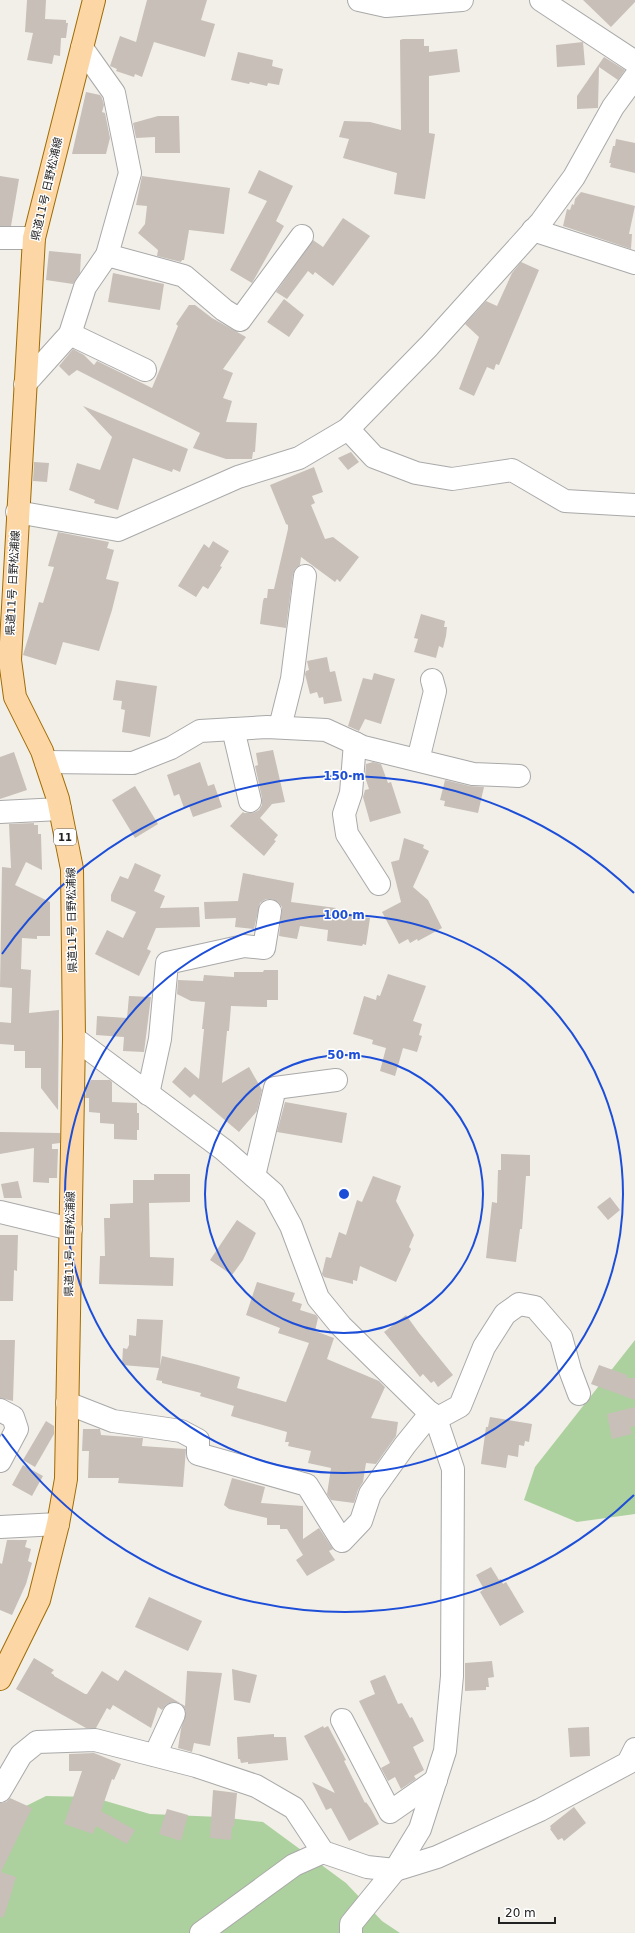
<svg xmlns="http://www.w3.org/2000/svg" width="635" height="1933" font-family="'DejaVu Sans','Noto Sans JP',sans-serif">
<style>
.forest{fill:#add19e}
.building{fill:#c7bfb8}
.lines{fill:none;stroke-linecap:round;stroke-linejoin:round}
.minor-casing{stroke:#a9a9a9;stroke-width:24}
.major-casing{stroke:#a06b00;stroke-width:24}
.minor{stroke:#fff;stroke-width:22}
.major{stroke:#fcd6a4;stroke-width:22}
.ring{fill:none;stroke:#1d4ed8;stroke-width:2}
.labels{text-anchor:middle;dominant-baseline:central;stroke-width:3;stroke-linejoin:round;paint-order:stroke}
.shield{fill:#fff;stroke:#646464;stroke-width:1}
.shield-label{font-size:10px;font-weight:bold;fill:#222}
.street-label{font-size:11px;fill:#222;stroke:#fff}
.centre{fill:#1d4ed8;stroke:#fff;stroke-width:2}
.ring-label{font-size:12px;text-anchor:middle;font-weight:bold;fill:#1d4ed8;stroke:#fff;stroke-width:3;stroke-linejoin:round;paint-order:stroke}
</style>
<rect width="100%" height="100%" fill="#f2efe9"/>
<g class="forest">
<polygon points="635,1340 635,1514 577,1522 524,1500 535,1467"/>
<polygon points="46,1796 92,1797 150,1814 220,1817 263,1822 346,1883 382,1921 400,1933 0,1933 0,1823 4,1817"/>
</g>
<g class="building">
<polygon points="27,0 46,0 45,19 66,20 66,23 68,23 66,38 61,38 60,56 54,55 52,64 27,60 33,33 25,32"/>
<polygon points="147,0 207,0 201,20 215,24 205,57 154,42 142,77 135,74 134,77 116,71 117,69 110,66 120,36 136,42"/>
<polygon points="583,0 635,0 635,2 611,27"/>
<polygon points="403,39 424,39 424,46 429,46 429,52 457,49 460,72 429,76 429,133 435,134 425,199 394,194 397,173 343,158 349,139 339,137 344,121 370,122 401,130 400,40"/>
<polygon points="583,42 585,65 557,67 556,45"/>
<polygon points="238,52 273,60 272,66 283,69 279,85 268,83 267,86 250,82 249,84 231,80"/>
<polygon points="604,57 625,70 618,80 599,67 598,108 577,109 577,96"/>
<polygon points="86,92 100,95 102,98 104,105 102,112 105,113 110,138 106,154 72,154"/>
<polygon points="158,116 179,116 180,153 155,153 155,137 136,138 133,123"/>
<polygon points="616,139 635,143 635,173 610,167 611,163 609,163 613,146 615,146"/>
<polygon points="259,170 293,186 276,221 284,226 252,283 230,270 267,201 248,193"/>
<polygon points="0,176 19,179 11,226 0,226"/>
<polygon points="142,176 230,188 224,234 189,230 184,260 182,260 181,262 157,256 158,250 138,233 145,224 147,206 136,205"/>
<polygon points="581,192 635,206 629,234 632,234 631,249 563,226 567,209 570,210 572,204 574,205 575,199"/>
<polygon points="343,218 370,236 333,286 315,272 313,275 308,271 287,299 276,292 313,240 323,247"/>
<polygon points="49,251 81,254 80,273 73,284 46,280"/>
<polygon points="521,262 539,270 499,365 496,364 494,370 487,367 474,396 459,389 479,337 465,324 486,301 497,306 512,273"/>
<polygon points="113,273 164,284 160,310 108,302"/>
<polygon points="284,299 304,315 289,337 267,322"/>
<polygon points="189,305 195,305 212,318 246,337 223,369 233,373 223,398 232,401 226,422 257,423 255,452 253,452 252,459 226,459 193,448 200,433 77,370 69,376 59,366 73,349 84,355 94,365 97,361 152,388 178,326 176,324"/>
<polygon points="83,406 188,449 180,472 173,469 172,472 133,458 118,510 94,503 95,500 69,490 77,463 100,470 112,437"/>
<polygon points="351,452 359,462 348,470 338,458"/>
<polygon points="34,462 49,463 47,482 33,481"/>
<polygon points="314,467 323,492 312,496 315,503 311,505 325,539 333,537 359,557 340,582 337,579 335,582 301,557 300,565 295,569 293,574 286,628 260,624 263,601 264,598 267,598 268,589 274,589 288,529 288,525 286,524 270,485"/>
<polygon points="58,532 109,542 107,548 114,550 106,579 119,582 112,610 99,651 63,642 56,665 23,655 39,602 43,603 54,567 48,566"/>
<polygon points="213,541 229,551 220,566 222,567 208,589 203,586 196,597 178,586 204,544 209,548"/>
<polygon points="421,614 445,621 444,627 447,627 446,636 443,648 439,646 436,658 414,652 418,639 414,638"/>
<polygon points="327,657 330,672 335,671 342,701 324,704 323,697 319,698 317,692 310,694 305,674 306,671 309,670 307,661"/>
<polygon points="374,673 395,679 381,724 365,719 359,731 348,726 363,678 372,680"/>
<polygon points="116,680 157,686 150,737 122,732 125,710 121,709 122,701 113,700"/>
<polygon points="273,750 285,802 272,804 260,818 278,835 274,840 276,841 264,856 230,826 243,812 244,813 253,813 259,810 262,805 262,798 255,766 258,765 256,753"/>
<polygon points="14,752 27,790 0,799 0,757"/>
<polygon points="200,762 208,786 214,784 222,807 193,817 189,806 184,808 179,794 174,796 167,775"/>
<polygon points="373,762 381,764 388,783 391,782 401,813 370,822 363,797 365,790 369,789 365,777 366,764"/>
<polygon points="445,780 470,786 484,787 478,813 444,806 445,801 440,800"/>
<polygon points="135,786 158,824 135,838 112,800"/>
<polygon points="34,823 34,825 38,825 38,834 41,834 42,870 26,862 15,885 50,902 50,936 37,936 37,939 22,938 21,969 31,970 29,1013 59,1010 58,1110 41,1088 41,1068 25,1068 25,1051 14,1051 14,1045 0,1044 0,1022 11,1023 12,988 0,987 2,867 11,868 9,824"/>
<polygon points="404,838 424,845 423,848 429,851 413,887 428,900 442,928 418,941 417,939 410,943 408,939 399,944 382,912 401,902 391,862 399,860"/>
<polygon points="135,863 161,875 154,891 165,896 160,908 199,907 200,927 156,928 147,949 151,951 139,976 95,954 107,930 123,938 136,912 111,901 111,895 120,876 128,879"/>
<polygon points="243,873 294,883 291,902 336,908 335,913 370,918 366,945 363,944 362,946 327,941 328,930 300,926 297,939 279,936 282,907 278,902 272,899 266,899 260,903 254,929 235,927 236,918 205,919 204,902 238,901"/>
<polygon points="264,970 278,970 278,1000 267,1000 267,1007 231,1006 229,1031 227,1031 222,1083 249,1067 262,1090 257,1111 239,1132 194,1094 190,1098 172,1082 185,1067 199,1079 204,1029 202,1029 205,1002 191,1001 177,994 178,980 203,981 204,975 234,977 234,972 263,972"/>
<polygon points="388,974 426,986 413,1021 422,1024 419,1035 422,1036 417,1052 403,1048 395,1076 380,1071 386,1048 372,1044 373,1040 353,1034 364,996 376,1000 377,995 380,996"/>
<polygon points="129,996 151,997 144,1052 123,1051 124,1037 96,1035 97,1016 127,1018"/>
<polygon points="91,1080 110,1080 112,1082 112,1102 137,1103 137,1113 139,1113 139,1130 137,1130 137,1140 114,1139 114,1124 100,1123 100,1113 89,1112 89,1098 85,1098 86,1088"/>
<polygon points="285,1102 347,1113 342,1143 277,1132"/>
<polygon points="0,1132 60,1133 60,1143 52,1144 52,1149 58,1149 57,1178 49,1178 49,1183 33,1182 34,1148 0,1154"/>
<polygon points="501,1154 530,1155 530,1176 526,1176 522,1229 520,1229 516,1262 486,1258 492,1202 497,1203 498,1170 501,1170"/>
<polygon points="154,1174 190,1174 190,1202 149,1203 150,1257 174,1258 173,1286 99,1284 100,1256 105,1256 104,1218 110,1218 110,1204 133,1203 133,1180 154,1180"/>
<polygon points="373,1176 401,1186 396,1201 414,1235 409,1247 411,1249 396,1282 360,1266 357,1281 353,1280 353,1284 324,1277 322,1274 326,1257 331,1258 339,1232 346,1235 357,1200 362,1202"/>
<polygon points="18,1181 22,1198 4,1198 1,1184"/>
<polygon points="610,1197 620,1210 608,1220 597,1207"/>
<polygon points="237,1220 256,1233 243,1260 232,1275 210,1260"/>
<polygon points="0,1235 18,1235 17,1271 14,1270 13,1301 0,1301"/>
<polygon points="257,1282 295,1293 292,1301 302,1304 300,1310 316,1315 318,1318 315,1331 334,1338 327,1359 379,1381 385,1387 371,1418 398,1422 396,1436 376,1464 366,1463 363,1482 358,1490 354,1503 331,1500 327,1494 331,1468 308,1463 311,1451 288,1446 289,1442 285,1442 287,1432 231,1416 234,1406 200,1396 201,1393 162,1383 162,1381 156,1380 159,1368 122,1365 123,1348 127,1349 129,1345 129,1335 136,1336 137,1319 163,1320 160,1366 162,1356 198,1365 240,1377 237,1388 286,1402 309,1343 278,1333 280,1328 246,1315"/>
<polygon points="406,1315 419,1333 453,1375 438,1387 434,1381 431,1383 423,1374 420,1377 384,1332"/>
<polygon points="0,1340 15,1340 13,1401 0,1398"/>
<polygon points="599,1365 627,1375 627,1378 635,1378 635,1400 591,1384"/>
<polygon points="635,1407 635,1426 630,1427 632,1434 612,1439 607,1414"/>
<polygon points="490,1417 532,1424 529,1442 525,1441 524,1446 519,1445 518,1457 508,1455 506,1468 481,1464 486,1427 488,1427"/>
<polygon points="46,1421 54,1426 54,1434 35,1467 23,1460"/>
<polygon points="83,1429 100,1429 101,1435 143,1438 142,1446 186,1449 183,1487 118,1483 119,1478 88,1478 89,1451 82,1451"/>
<polygon points="23,1465 43,1476 32,1496 12,1485"/>
<polygon points="232,1478 265,1487 261,1503 303,1506 303,1539 319,1528 333,1549 329,1551 335,1560 307,1576 296,1560 303,1555 287,1529 280,1529 280,1525 267,1525 267,1518 229,1509 224,1505"/>
<polygon points="7,1540 27,1540 25,1547 31,1549 28,1561 32,1563 26,1584 12,1615 0,1610 0,1563 2,1564"/>
<polygon points="491,1567 499,1580 501,1579 503,1584 506,1582 524,1612 500,1626 480,1592 484,1589 476,1575"/>
<polygon points="149,1597 202,1621 188,1651 135,1627"/>
<polygon points="34,1658 54,1670 51,1673 54,1675 54,1676 85,1694 87,1694 102,1671 118,1681 125,1670 185,1706 187,1671 222,1673 210,1746 194,1743 192,1752 178,1748 181,1729 186,1712 184,1707 180,1703 173,1702 167,1704 162,1710 158,1707 151,1728 113,1705 110,1710 107,1708 96,1728 86,1728 16,1689"/>
<polygon points="492,1661 494,1677 488,1678 489,1687 486,1687 486,1690 465,1691 465,1663"/>
<polygon points="232,1669 257,1675 250,1703 234,1700"/>
<polygon points="385,1675 398,1704 402,1703 410,1718 412,1717 424,1741 413,1747 424,1770 414,1776 416,1779 401,1789 395,1777 388,1781 381,1768 390,1763 359,1701 375,1694 370,1681"/>
<polygon points="323,1726 324,1728 328,1726 346,1760 344,1761 365,1803 366,1802 371,1809 379,1824 349,1841 331,1808 326,1810 312,1782 335,1793 304,1736"/>
<polygon points="589,1727 590,1756 570,1757 568,1728"/>
<polygon points="274,1734 274,1737 286,1737 288,1760 248,1764 248,1762 241,1763 240,1759 238,1759 237,1737"/>
<polygon points="94,1753 121,1764 114,1780 112,1779 101,1811 135,1830 127,1844 96,1826 93,1834 64,1824 82,1771 69,1771 69,1754"/>
<polygon points="213,1790 237,1793 234,1827 232,1826 231,1840 210,1838"/>
<polygon points="10,1798 32,1808 1,1872 16,1877 4,1917 0,1917 0,1803 6,1802"/>
<polygon points="574,1807 586,1823 564,1841 562,1838 558,1840 550,1829 551,1828 550,1826"/>
<polygon points="167,1809 188,1815 181,1841 159,1834"/>
</g>
<g class="lines">
<g class="minor-casing">
<g id="minor">
<polyline points="359,0 386,6 462,0"/>
<polyline points="541,0 635,62"/>
<polyline points="533,230 635,263"/>
<polyline points="0,238 34,238"/>
<polyline points="107,255 184,276 224,310 240,320 302,236"/>
<polyline points="70,334 145,370"/>
<polyline points="25,384 70,334 85,287 107,255 130,173 114,93 82,48"/>
<polyline points="348,429 374,457 416,473 452,479 512,470 565,501 635,505"/>
<polyline points="17,512 118,530 238,477 299,458 348,429 429,346 541,222 574,177 613,107 635,77"/>
<polyline points="280,727 292,679 305,576"/>
<polyline points="233,729 250,801"/>
<polyline points="355,743 351,793 344,814 347,834 379,884"/>
<polyline points="418,760 435,691 432,680"/>
<polyline points="46,762 133,763 171,748 200,731 267,727 326,730 363,747 473,774 519,776"/>
<polyline points="0,812 60,809"/>
<polyline points="74,1038 224,1150 273,1193 291,1226 318,1298 341,1326 436,1419 453,1469 452,1676 445,1751 420,1829 395,1870 351,1924 351,1933"/>
<polyline points="148,1094 160,1039 167,963 244,946 264,948 270,911"/>
<polyline points="254,1176 275,1088 336,1080"/>
<polyline points="0,1212 71,1229"/>
<polyline points="67,1403 113,1421 181,1431 198,1440 198,1454 307,1485 342,1541 361,1521 370,1494 405,1445 431,1413"/>
<polyline points="0,1410 13,1417 17,1429 0,1461"/>
<polyline points="436,1419 460,1406 484,1347 505,1314 519,1304 535,1307 561,1337 570,1370 579,1394"/>
<polyline points="0,1527 58,1524"/>
<polyline points="342,1720 390,1812 436,1780"/>
<polyline points="155,1755 174,1714"/>
<polyline points="0,1791 21,1755 37,1742 95,1740 196,1766 256,1786 294,1808 323,1852 367,1867 395,1870 437,1857 540,1810 628,1763 635,1749"/>
<polyline points="201,1933 294,1865 323,1852"/>
</g>
</g>
<g class="major-casing">
<polyline id="major" points="0,1679 39,1600 58,1524 66,1479 74,1038 72,869 58,799 42,751 15,697 10,660 34,238 94,0"/>
</g>
<use href="#minor" class="minor"/>
<use href="#major" class="major"/>
</g>
<g class="ring">
<circle cx="344" cy="1194" r="139"/>
<circle cx="344" cy="1194" r="279"/>
<path d="M634 1495A418 418 0 0 1 2 1434M2 954A418 418 0 0 1 634 893"/>
</g>
<g class="labels">
<rect class="shield" x="54" y="829" width="22" height="16" rx="3"/>
<g class="shield-label">
<text x="65" y="837">11</text>
</g>
<g class="street-label">
<text transform="translate(47 189) rotate(-77)">県道11号 日野松浦線</text>
<text transform="translate(13 583) rotate(-87)">県道11号 日野松浦線</text>
<text transform="translate(72 920) rotate(-91)">県道11号 日野松浦線</text>
<text transform="translate(70 1244) rotate(-89)">県道11号 日野松浦線</text>
</g>
</g>
<circle cx="344" cy="1194" r="6" class="centre"/>
<g class="ring-label">
<text x="344" y="780">150 m</text>
<text x="344" y="919">100 m</text>
<text x="344" y="1059">50 m</text>
</g>
<path d="M499 1917v6h56v-6" fill="none" stroke="#222222" stroke-width="2"/>
<text x="505" y="1917" font-size="12" fill="#222222" stroke="#ffffff" stroke-width="3" paint-order="stroke">20 m</text>
</svg>
